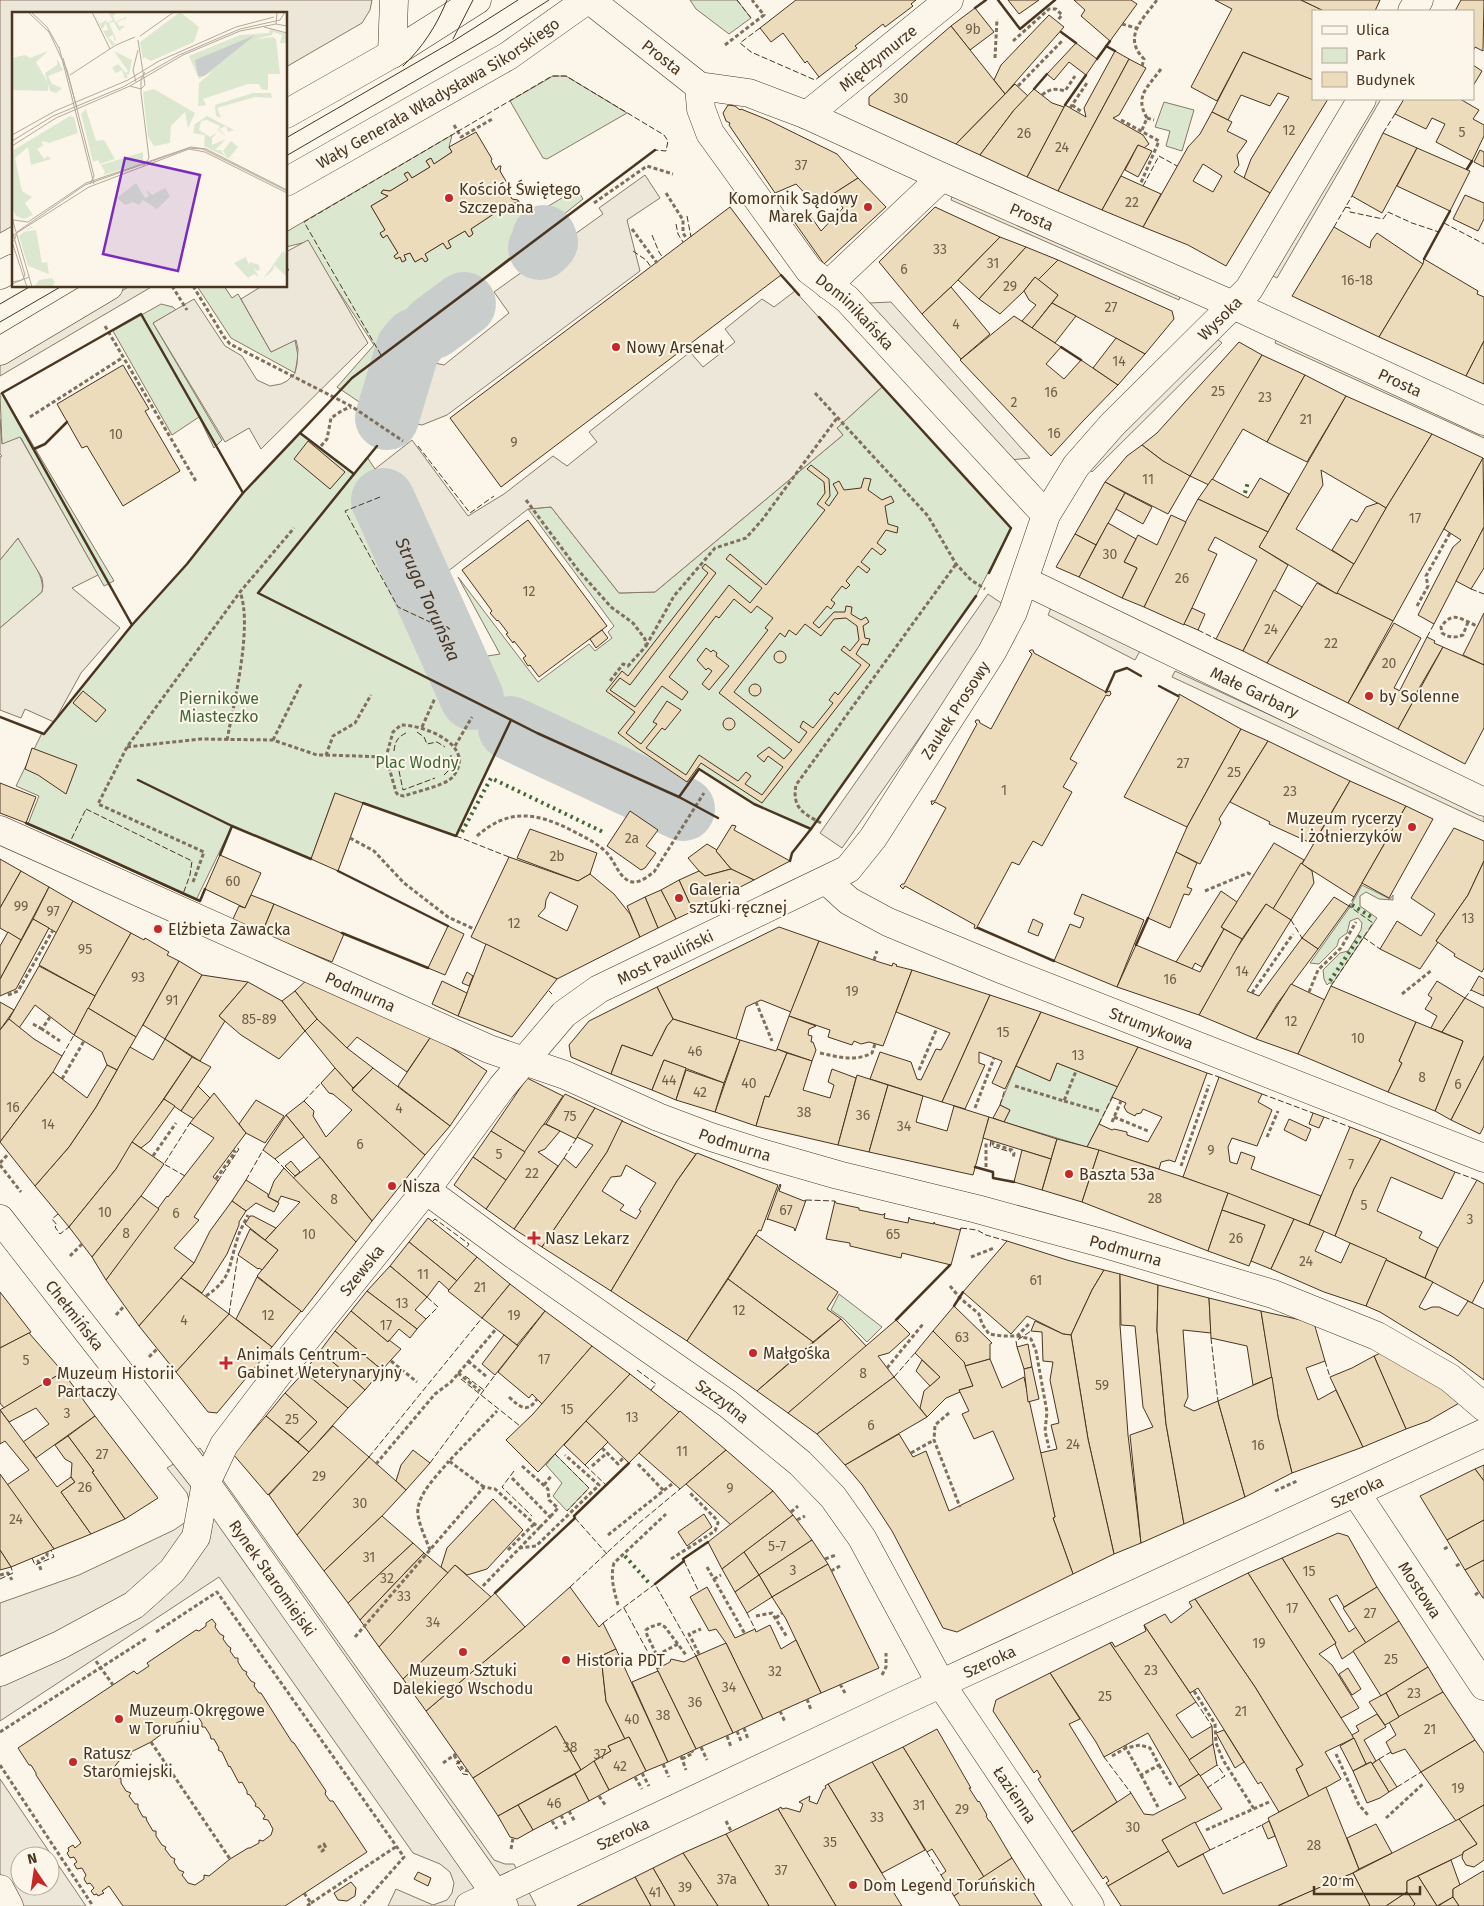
<svg xmlns="http://www.w3.org/2000/svg" width="1484" height="1906" font-family="'Fira Sans',sans-serif">
<style>
.green{fill:#dce7d0;stroke:#887966}
.parking{fill:#ede7d9;stroke:#887966;fill-rule:evenodd}
.lines{fill:none;stroke-linecap:round;stroke-linejoin:round}
.river{stroke:#c9cecd;stroke-width:64}
.building{fill:#ecdcbc;stroke:#4a3520;fill-rule:evenodd}
.street-casing{stroke:#4a3520;stroke-width:29}
.secondary-casing{stroke:#4a3520;stroke-width:29}
.path{stroke:#7f6f5c;stroke-width:3;stroke-dasharray:4 2.5;stroke-linecap:butt}
.street{stroke:#fbf6e9;stroke-width:28}
.secondary{stroke:#fbf6e9;stroke-width:28}
.tram{stroke:#4a3520;stroke-width:1}
.hedge{stroke:#436837;stroke-width:4;stroke-dasharray:2.5 4;stroke-linecap:butt}
.fence{stroke:#4a3520;stroke-width:1;stroke-dasharray:6 2.5;stroke-linecap:butt}
.wall{stroke:#4a3520;stroke-width:2.5}
.poi-dot{fill:#c62828;stroke:#fbf6e9;stroke-width:2}
.labels{text-anchor:middle;dominant-baseline:central;stroke-width:4;stroke-linejoin:round;paint-order:stroke}
.number-label{font-size:14px;fill:#725f47}
.street-label{font-size:16px;fill:#4a3520;stroke:#fbf6e9}
.poi-label{font-size:16px;fill:#4a3520;stroke:#fbf6e9;text-anchor:start}
.park-label{font-size:16px;fill:#436837;stroke:#fbf6e9}
.water-label{font-size:18px;font-style:italic;fill:#4a3520;stroke:#fbf6e9}
.inset-road{fill:none;stroke:#b4a999;stroke-width:1}
.view{fill:#7b2cbf;fill-opacity:0.15;stroke:#7b2cbf;stroke-width:2.5}
.inset-edge{fill:none;stroke:#4a3520;stroke-width:2.5}
</style>
<rect width="100%" height="100%" fill="#fbf6e9"/>
<g class="green">
<polygon points="690,0 737,0 751,18 729,34 696,9"/>
<polygon points="553,76 566,76 627,113 547,159 543,158 510,101"/>
<polygon points="1164,102 1194,110 1182,151 1166,146 1170,131 1155,127"/>
<polygon points="452,135 449,147 452,152 434,164 430,158 426,161 430,167 412,178 408,172 405,173 408,180 390,191 383,190 381,193 388,196 371,206 385,230 380,234 383,238 387,235 398,253 394,256 396,259 400,257 403,262 406,260 404,255 410,253 415,262 422,258 426,262 428,260 425,254 443,243 447,249 451,247 448,241 465,231 469,237 473,234 471,229 510,203 517,203 518,200 530,217 577,189 583,199 404,342 383,418 337,387 374,345 306,242 286,247 286,232"/>
<polygon points="197,286 224,286 232,298 238,294 271,352 295,340 298,356 295,373 231,338"/>
<polygon points="161,304 173,307 176,310 153,323 222,440 214,448 199,417 172,435 113,331"/>
<polygon points="882,387 1011,528 976,596 811,829 754,804 699,769 679,797 511,720 456,836 335,793 311,859 232,826 196,900 28,824 39,796 16,786 42,733 44,734 132,625 187,564 243,493 300,433 354,474 367,457 375,469 475,658 500,654 458,577 538,682 589,644 595,651 612,638 608,632 614,626 528,509 551,507 619,593 655,592 843,435 837,428"/>
<polygon points="2,393 114,581 104,586 21,438 2,445 0,394"/>
<path d="M 18,538 C 26,551 46,577 42,592 L 0,628 L 0,560 Z"/>
<polygon points="1362,885 1390,899 1393,895 1393,900 1379,899 1366,892 1360,896 1360,906 1377,918 1333,983 1329,983 1327,985 1324,979 1323,970 1340,953 1348,951 1361,930 1362,923 1358,918 1350,921 1347,933 1339,939 1337,946 1319,964 1310,963 1350,907"/>
<polygon points="1057,1063 1118,1087 1087,1147 1004,1122 1010,1110 1000,1105 1016,1066 1050,1081"/>
<polygon points="839,1294 882,1327 867,1342 844,1319 831,1310"/>
<polygon points="555,1454 589,1488 567,1511 553,1496 562,1483 546,1465"/>
</g>
<g class="parking">
<polygon points="0,0 372,0 370,10 362,23 286,67 286,14 14,14 14,225 0,233"/>
<polygon points="1372,99 1381,99 1277,278 1271,275"/>
<polygon points="645,175 660,198 627,220 640,271 447,415 422,425 393,419 411,358 444,365 509,313 494,292 603,214 599,208"/>
<polygon points="953,194 1181,294 1179,300 951,200"/>
<polygon points="308,240 368,343 261,449 249,428 225,442 153,323 194,299 225,346 242,356 257,380 270,386 281,384 287,381 295,373 297,364 298,349 296,340 271,352 241,299 262,286 286,286 286,272 289,270 286,266 286,252"/>
<polygon points="130,286 153,286 0,376 0,363"/>
<polygon points="795,291 882,387 837,428 843,435 655,592 619,593 551,507 528,509 447,572 375,469 412,440 468,516 504,494 553,456 567,466 597,442 589,432 690,352 703,367 735,342 725,329 762,299 774,307"/>
<polygon points="891,302 1030,458 1010,460 869,303"/>
<polygon points="1216,338 1222,343 1092,472 1087,466"/>
<polygon points="1277,338 1484,432 1484,438 1275,343"/>
<polygon points="0,419 2,444 20,437 98,575 72,588 120,628 81,673 54,722 25,709 21,718 0,710 0,628 42,592 43,586 42,578 18,538 0,560 0,457 2,456 0,454"/>
<polygon points="988,594 1010,609 842,848 820,833"/>
<polygon points="1052,606 1140,651 1135,660 1048,615"/>
<polygon points="1175,671 1484,814 1484,822 1172,677"/>
<polygon points="200,1448 494,1860 505,1864 514,1864 536,1906 388,1906 396,1889 433,1905 447,1900 452,1893 454,1883 450,1872 440,1864 413,1853 219,1577 0,1721 0,1603 79,1575 174,1530 187,1521 192,1510 187,1493 167,1468"/>
<path d="M 0,1779 L 86,1906 L 0,1906 ZM 20,1856 L 50,1856 L 50,1886 L 20,1886 Z"/>
</g>
<g class="lines">
<g class="river">
<polyline points="540,248 546,242 544,237"/>
<polyline points="433,327 464,304"/>
<polyline points="387,418 408,348 415,340"/>
<path id="s1" d="M 383,500 L 472,698"/>
<polyline points="510,728 683,809"/>
</g>
</g>
<g class="building">
<polygon points="796,0 916,0 911,4 913,6 885,27 883,24 855,46 857,48 819,77 807,61 805,63 783,33 771,42 760,28"/>
<polygon points="1008,0 1039,0 1019,14"/>
<polygon points="1074,0 1131,0 1137,4 1110,41 1081,16 1085,10"/>
<polygon points="1215,0 1301,0 1324,11 1313,11 1313,80 1243,52 1217,101 1191,87 1232,9"/>
<polygon points="1301,0 1380,0 1375,11 1324,11"/>
<polygon points="1461,0 1484,0 1483,51 1475,47 1473,51 1473,11 1455,11"/>
<polygon points="975,8 994,32 970,50 951,26"/>
<polygon points="1049,15 1064,27 1005,94 994,80 1001,65"/>
<polygon points="951,26 1005,94 956,144 869,105 869,97"/>
<polygon points="1076,43 1097,59 1086,75 1069,62 1054,80 1047,74"/>
<polygon points="1115,51 1129,59 1058,191 1027,177 1065,105 1086,117 1084,108"/>
<polygon points="1243,52 1313,80 1313,99 1328,99 1270,193 1244,178 1251,159 1289,97 1278,93 1270,106 1241,95 1228,120 1212,112"/>
<polygon points="1129,59 1146,68 1119,115 1113,118 1143,135 1149,144 1144,148 1138,145 1102,210 1058,191"/>
<polygon points="1473,65 1482,71 1473,86"/>
<polygon points="1015,84 1028,96 1014,110 980,155 956,144"/>
<polygon points="1034,89 1052,103 1064,107 1027,177 980,155 1014,110"/>
<polygon points="1404,99 1460,99 1479,110 1473,119 1484,125 1484,136 1472,161 1436,142 1445,124 1432,118 1426,129 1395,114"/>
<polygon points="728,105 735,106 740,110 741,109 768,120 837,154 858,178 816,205 796,184 775,193 729,125 730,123 726,121 723,113"/>
<path d="M 1212,112 L 1232,122 L 1227,131 L 1247,141 L 1237,155 L 1239,165 L 1234,172 L 1270,193 L 1226,266 L 1188,245 L 1143,227 L 1188,147 L 1200,134 ZM 1203,164 L 1222,176 L 1213,192 L 1193,181 Z"/>
<polygon points="476,132 492,159 491,161 496,170 499,166 501,166 500,171 507,183 511,185 510,187 505,187 512,199 518,200 518,203 510,203 471,229 473,234 469,237 465,231 448,241 451,247 447,249 443,243 425,254 428,260 425,262 422,258 415,262 410,253 404,255 406,260 402,262 400,257 396,259 394,256 398,253 387,235 383,238 380,233 385,230 371,206 388,196 381,193 383,190 390,191 408,180 404,174 408,172 412,178 430,167 426,161 431,158 434,164 452,152 449,147"/>
<polygon points="1383,133 1417,148 1382,213 1352,196"/>
<polygon points="1138,145 1152,151 1138,177 1125,170"/>
<polygon points="1417,148 1470,171 1450,211 1397,186"/>
<polygon points="1480,150 1484,152 1484,167 1474,162"/>
<polygon points="1121,176 1161,194 1143,227 1102,210"/>
<polygon points="858,178 886,207 824,264 793,220 807,211 821,231 843,208 833,194"/>
<polygon points="1465,195 1484,203 1484,219 1478,231 1453,219"/>
<polygon points="730,207 781,275 501,487 450,418"/>
<polygon points="935,207 1000,237 951,287 922,314 879,262"/>
<polygon points="1334,227 1370,248 1371,241 1377,233 1423,264 1379,337 1292,296"/>
<polygon points="1000,237 1026,247 979,299 958,280"/>
<polygon points="1026,247 1058,260 1057,262 1038,280 1035,277 1024,291 1000,314 979,299"/>
<polygon points="1424,259 1478,291 1477,294 1484,297 1484,341 1466,376 1379,337 1423,264"/>
<polygon points="1058,260 1172,311 1174,319 1145,354 1052,303 1058,295 1038,280"/>
<polygon points="1035,277 1058,295 1032,328 1022,321 1036,305 1029,300 1024,291"/>
<polygon points="951,287 990,334 961,359 922,314"/>
<polygon points="1052,303 1076,316 1055,343 1032,328"/>
<polygon points="1014,316 1061,347 1046,364 1064,379 1081,360 1118,385 1083,421 1051,456 960,360"/>
<polygon points="1116,338 1145,354 1118,385 1093,368"/>
<polygon points="1484,341 1484,384 1466,376"/>
<polygon points="1239,342 1262,355 1200,461 1190,476 1184,474 1163,461 1142,445 1157,433"/>
<polygon points="1262,355 1305,375 1267,442 1243,429 1209,485 1190,476"/>
<polygon points="123,365 149,409 145,411 180,471 123,506 87,446 82,448 57,404"/>
<polygon points="1305,375 1346,396 1307,462 1267,442"/>
<polygon points="1346,396 1432,434 1386,508 1321,470 1323,485 1296,529 1354,564 1337,594 1259,547"/>
<polygon points="1432,434 1483,458 1393,621 1337,593 1386,508"/>
<polygon points="308,441 345,472 330,489 294,459"/>
<polygon points="1142,445 1163,461 1190,476 1168,514 1105,482 1127,456"/>
<polygon points="1483,458 1484,527 1434,624 1418,615 1453,547 1461,540 1444,529"/>
<path d="M 811,465 L 829,479 L 830,496 L 825,503 L 829,506 L 838,493 L 833,484 L 839,481 L 844,490 L 861,488 L 864,478 L 871,479 L 868,490 L 882,500 L 891,496 L 894,502 L 885,506 L 888,524 L 898,527 L 897,533 L 886,530 L 877,543 L 886,550 L 881,555 L 872,548 L 861,562 L 870,569 L 867,573 L 858,566 L 846,581 L 850,585 L 846,589 L 842,586 L 831,600 L 835,603 L 831,609 L 827,606 L 813,623 L 819,628 L 834,612 L 845,612 L 846,606 L 852,607 L 851,614 L 861,620 L 866,617 L 869,622 L 863,626 L 865,638 L 870,639 L 868,645 L 862,644 L 856,654 L 870,665 L 762,803 L 701,763 L 687,782 L 637,748 L 618,733 L 635,712 L 606,691 L 622,671 L 628,676 L 708,573 L 702,568 L 705,564 L 716,573 L 630,685 L 620,678 L 610,690 L 635,707 L 729,585 L 750,603 L 762,588 L 726,559 L 730,554 L 766,585 L 825,510 L 817,504 L 825,493 L 824,482 L 807,469 ZM 734,599 L 751,613 L 757,606 L 773,618 L 765,628 L 768,630 L 719,693 L 792,750 L 784,759 L 769,747 L 757,756 L 764,762 L 768,756 L 783,767 L 762,795 L 745,784 L 751,776 L 746,772 L 738,781 L 699,755 L 686,775 L 646,748 L 662,728 L 665,730 L 681,710 L 667,701 L 653,722 L 657,724 L 641,744 L 626,733 L 662,686 L 682,700 L 688,692 L 669,677 L 716,616 L 719,618 ZM 846,618 L 857,626 L 859,640 L 850,651 L 844,646 L 841,650 L 861,665 L 838,695 L 835,692 L 829,700 L 833,703 L 813,728 L 803,721 L 800,727 L 807,732 L 799,743 L 734,692 L 780,633 L 785,637 L 789,630 L 796,635 L 805,624 L 821,636 L 834,619 Z"/>
<polygon points="1260,478 1289,494 1268,532 1198,499 1212,479 1248,498"/>
<polygon points="1105,482 1125,493 1096,545 1075,534"/>
<polygon points="1125,493 1152,507 1143,524 1116,509"/>
<polygon points="1198,499 1268,532 1259,547 1288,565 1243,651 1216,639 1257,560 1215,537 1208,550 1217,554 1184,625 1144,607 1178,536"/>
<polygon points="1378,503 1386,508 1354,564 1332,550 1351,519 1357,522 1366,507"/>
<polygon points="1171,515 1186,522 1144,607 1122,598 1137,568 1124,562 1138,535 1157,545"/>
<polygon points="528,520 607,626 539,677 530,665 528,666 523,658 526,656 514,641 513,643 506,634 508,633 498,620 497,621 490,613 492,611 462,570"/>
<polygon points="1108,523 1136,539 1124,562 1137,568 1122,598 1079,577"/>
<polygon points="1484,527 1484,568 1471,589 1456,581"/>
<polygon points="1075,534 1096,545 1079,577 1056,567"/>
<polygon points="1317,583 1337,594 1337,593 1393,621 1348,703 1267,663"/>
<polygon points="1274,590 1302,607 1267,663 1243,651"/>
<polygon points="1192,608 1205,614 1198,630 1184,624"/>
<polygon points="1484,613 1484,665 1463,655"/>
<polygon points="1394,623 1421,638 1394,688 1415,698 1398,729 1348,703"/>
<polygon points="602,630 608,638 596,648 590,639"/>
<polygon points="1427,637 1435,641 1434,643 1443,647 1414,697 1400,690"/>
<polygon points="1443,647 1484,665 1484,728 1465,764 1398,729"/>
<polygon points="706,648 711,652 713,650 717,653 716,656 729,666 709,690 702,684 712,671 708,668 706,670 697,660"/>
<polygon points="1031,650 1033,650 1034,653 1106,692 1110,691 1111,694 1109,696 1106,695 1070,759 1077,763 1063,787 1072,792 1042,846 1033,841 1019,865 1012,862 976,929 974,928 975,925 905,886 903,889 900,886 902,884 904,884 946,808 935,802 932,805 931,801 935,801 977,724 975,722 976,720 979,720 980,723 991,729 1032,654 1029,651"/>
<circle cx="780" cy="657" r="6"/>
<circle cx="755" cy="690" r="6"/>
<polygon points="83,691 106,710 96,722 73,703"/>
<polygon points="1179,694 1241,729 1187,827 1124,797 1179,698"/>
<circle cx="729" cy="724" r="6"/>
<polygon points="1241,729 1268,741 1219,819 1221,823 1200,864 1176,852 1187,827"/>
<polygon points="1268,741 1350,781 1313,844 1269,824 1270,822 1230,802"/>
<polygon points="32,748 77,765 66,794 38,775 25,769"/>
<polygon points="1350,781 1406,806 1354,897 1302,864"/>
<polygon points="0,783 36,797 26,823 0,813"/>
<polygon points="335,793 363,803 338,871 311,859"/>
<polygon points="1406,806 1433,819 1389,898 1362,883"/>
<polygon points="630,811 658,830 646,846 656,853 645,868 641,870 607,846"/>
<polygon points="732,825 736,826 734,830 790,861 754,880 731,869 716,851"/>
<polygon points="1454,828 1484,841 1484,861 1468,895 1436,941 1438,942 1420,969 1380,949 1397,921 1421,936 1435,914 1411,898"/>
<polygon points="530,829 597,853 590,874 578,881 517,858"/>
<polygon points="1274,843 1304,860 1273,909 1266,904 1242,939 1221,927"/>
<polygon points="707,844 717,850 716,851 731,869 705,876 699,871 688,858"/>
<polygon points="1176,852 1197,863 1187,887 1192,889 1189,895 1184,894 1170,928 1148,918"/>
<polygon points="220,855 261,873 245,908 205,889"/>
<path d="M 509,857 L 578,881 L 590,874 L 614,894 L 630,914 L 640,937 L 557,979 L 471,937 ZM 550,892 L 578,906 L 567,931 L 538,916 L 545,908 L 546,900 Z"/>
<polygon points="0,859 21,871 0,908"/>
<polygon points="1484,861 1484,968 1482,972 1454,956 1455,954 1436,941 1468,895"/>
<polygon points="1301,863 1312,871 1314,883 1291,920 1273,909"/>
<polygon points="731,869 754,880 693,911 679,880 699,871 705,876"/>
<polygon points="21,871 49,887 21,940 0,928 0,908"/>
<polygon points="679,880 693,911 676,919 661,890"/>
<polygon points="49,887 73,901 57,933 33,919"/>
<polygon points="661,890 676,919 658,928 645,897"/>
<polygon points="1221,891 1237,902 1221,927 1224,929 1202,967 1195,963 1192,969 1176,962"/>
<polygon points="1082,894 1144,920 1117,987 1054,961 1070,924 1080,928 1084,918 1074,914"/>
<polygon points="251,895 274,904 262,933 232,921 239,906 245,908"/>
<polygon points="645,897 658,928 640,937 627,906"/>
<polygon points="1334,897 1349,906 1318,949 1302,938"/>
<polygon points="73,901 131,933 95,996 39,965"/>
<polygon points="274,904 344,934 332,962 262,933"/>
<polygon points="1266,904 1291,920 1247,991 1259,996 1302,938 1318,949 1277,1004 1256,1039 1199,1015 1231,957"/>
<polygon points="33,919 49,928 16,989 0,996 0,979"/>
<polygon points="1033,919 1043,924 1038,936 1028,932"/>
<polygon points="448,926 464,934 445,975 428,968"/>
<polygon points="779,927 819,941 791,1012 761,1000 746,1007 736,1039 673,1019 657,987"/>
<polygon points="1224,929 1242,939 1199,1015 1117,987 1136,945 1200,972"/>
<polygon points="8,932 21,940 0,979 0,946"/>
<polygon points="131,933 144,940 145,938 169,952 167,955 179,961 136,1037 88,1008"/>
<polygon points="819,941 879,962 892,966 893,963 897,965 896,966 912,970 883,1046 869,1042 861,1044 854,1041 852,1045 828,1037 830,1030 789,1016"/>
<polygon points="486,944 557,979 512,1037 458,1016"/>
<polygon points="179,961 202,975 165,1039 143,1025"/>
<polygon points="39,966 95,996 74,1035 35,1005 19,1028 9,1019"/>
<polygon points="912,970 990,995 942,1102 870,1079 880,1052 911,1062 917,1079 921,1080 936,1049 941,1050 950,1033 896,1012"/>
<polygon points="467,972 473,976 469,986 462,983"/>
<polygon points="202,975 248,982 219,1016 225,1021 200,1061 165,1039"/>
<polygon points="1479,976 1484,979 1484,996 1471,990"/>
<polygon points="310,977 432,1035 407,1072 357,1037 347,1048 317,1019 295,991"/>
<polygon points="442,981 467,993 458,1016 432,1004"/>
<polygon points="1437,981 1465,998 1442,1032 1431,1028 1437,1016 1425,1009 1432,998 1428,995"/>
<polygon points="248,982 282,1001 305,1031 279,1059 241,1035 219,1016"/>
<polygon points="1291,984 1325,1000 1298,1054 1256,1039"/>
<polygon points="1331,986 1416,1022 1399,1061 1402,1063 1388,1092 1298,1054"/>
<polygon points="657,987 673,1019 667,1026 652,1056 622,1045 611,1074 571,1057 569,1045 589,1021"/>
<polygon points="295,991 317,1019 305,1031 282,1001"/>
<polygon points="990,995 1041,1012 1005,1089 992,1083 1002,1061 979,1052 979,1063 985,1065 965,1109 942,1102"/>
<polygon points="1465,998 1484,1008 1484,1056 1451,1120 1435,1111 1463,1041 1442,1032"/>
<polygon points="0,1002 14,1010 0,1030"/>
<polygon points="88,1008 136,1037 117,1070 107,1065 102,1052 74,1035"/>
<polygon points="1041,1012 1138,1047 1118,1087 1057,1063 1050,1081 1016,1066"/>
<polygon points="789,1016 816,1026 809,1029 808,1035 812,1036 811,1042 813,1042 816,1050 812,1061 777,1049"/>
<polygon points="9,1019 34,1039 62,1056 53,1072 0,1142 0,1030"/>
<polygon points="317,1019 347,1048 373,1068 353,1088 335,1068 305,1031"/>
<polygon points="673,1019 740,1040 724,1083 664,1060 652,1090 611,1074 622,1045 652,1056 667,1026"/>
<polygon points="1416,1022 1463,1041 1435,1111 1388,1092 1402,1063 1399,1061"/>
<polygon points="432,1035 487,1071 450,1126 398,1086"/>
<polygon points="165,1039 192,1057 116,1169 69,1227 35,1186 69,1147 96,1107 130,1047 153,1060"/>
<polygon points="740,1040 776,1051 777,1049 787,1053 769,1097 765,1096 756,1126 715,1112"/>
<polygon points="1138,1047 1207,1073 1175,1162 1169,1160 1161,1162 1159,1169 1087,1147 1099,1124 1112,1130 1114,1129 1127,1132 1127,1135 1148,1142 1162,1117 1143,1109 1141,1113 1136,1114 1135,1116 1127,1112 1124,1107 1126,1103 1112,1097"/>
<polygon points="787,1053 812,1061 803,1090 830,1098 834,1085 828,1082 832,1069 856,1078 838,1145 756,1126 765,1096 769,1097"/>
<polygon points="1484,1056 1484,1126 1480,1134 1451,1120"/>
<polygon points="192,1057 211,1067 181,1111 164,1099"/>
<polygon points="664,1060 686,1068 676,1100 652,1090"/>
<polygon points="107,1065 117,1070 96,1107 69,1147 35,1186 0,1142 53,1072 87,1098"/>
<polygon points="335,1068 353,1088 352,1090 425,1155 372,1221 286,1115 304,1101 314,1111 313,1116 326,1137 352,1110 333,1094 329,1093 321,1083"/>
<polygon points="373,1068 450,1126 425,1155 352,1090"/>
<polygon points="686,1070 724,1083 715,1112 676,1100"/>
<polygon points="857,1075 888,1085 869,1152 838,1145"/>
<polygon points="1219,1077 1262,1094 1258,1102 1272,1110 1257,1146 1232,1138 1228,1147 1230,1162 1237,1164 1241,1152 1255,1157 1251,1169 1321,1196 1309,1225 1183,1177"/>
<polygon points="527,1078 563,1096 525,1152 491,1131"/>
<polygon points="888,1085 923,1096 916,1122 947,1131 954,1106 989,1117 973,1175 869,1152"/>
<polygon points="198,1086 210,1098 194,1119 181,1111"/>
<polygon points="214,1093 246,1133 213,1177 218,1181 194,1217 199,1220 174,1248 194,1263 139,1326 106,1280 167,1196 168,1197 214,1138 190,1123"/>
<polygon points="565,1094 595,1108 576,1139 546,1124"/>
<polygon points="164,1099 175,1106 150,1141 141,1148 132,1142"/>
<polygon points="256,1100 284,1116 265,1143 246,1133 239,1124"/>
<polygon points="1000,1105 1010,1110 1004,1122 993,1118"/>
<polygon points="595,1108 623,1121 607,1152 542,1247 514,1229 564,1158 576,1168 593,1145 577,1137"/>
<polygon points="1313,1113 1324,1117 1319,1128 1309,1124"/>
<polygon points="286,1115 304,1137 275,1159 263,1150"/>
<polygon points="989,1117 1057,1139 1051,1159 983,1138"/>
<polygon points="1289,1119 1311,1129 1306,1141 1284,1130"/>
<path d="M 622,1121 L 696,1154 L 677,1181 L 611,1291 L 542,1247 L 607,1152 ZM 626,1165 L 656,1183 L 639,1210 L 641,1211 L 636,1219 L 620,1210 L 624,1205 L 602,1191 L 611,1177 L 621,1176 Z"/>
<polygon points="545,1124 560,1131 545,1149 538,1152 558,1166 514,1229 486,1209 542,1126"/>
<polygon points="1350,1127 1381,1139 1354,1189 1335,1236 1309,1225"/>
<polygon points="491,1131 525,1152 506,1180 473,1157"/>
<polygon points="1057,1139 1099,1150 1082,1202 1042,1190"/>
<polygon points="1381,1139 1455,1172 1442,1199 1391,1177 1377,1211 1422,1232 1419,1238 1438,1248 1425,1278 1335,1236 1354,1189"/>
<polygon points="132,1142 164,1164 141,1196 92,1257 69,1227 116,1169"/>
<polygon points="1022,1150 1051,1159 1042,1190 1014,1182"/>
<polygon points="1099,1150 1180,1176 1228,1193 1208,1251 1082,1202"/>
<polygon points="697,1153 778,1185 761,1231 759,1230 687,1341 611,1291 677,1181"/>
<polygon points="320,1157 372,1221 356,1242 293,1178"/>
<polygon points="473,1157 506,1180 486,1209 454,1185"/>
<polygon points="291,1161 300,1172 295,1176 285,1166"/>
<polygon points="284,1168 356,1242 302,1312 257,1276 278,1250 265,1240 300,1202 281,1196 278,1202 268,1197 274,1181"/>
<polygon points="246,1180 268,1194 268,1197 279,1203 274,1212 256,1203 246,1211 232,1201"/>
<polygon points="1477,1180 1484,1184 1484,1280 1472,1303 1425,1278 1438,1248"/>
<polygon points="780,1184 781,1185 779,1191 804,1201 806,1200 795,1231 794,1228 768,1219 767,1220"/>
<polygon points="1228,1193 1294,1219 1271,1269 1251,1261 1265,1225 1222,1210"/>
<polygon points="141,1196 159,1209 106,1280 92,1257"/>
<polygon points="232,1201 246,1211 239,1222 239,1225 227,1254 202,1293 181,1278 194,1263 210,1231"/>
<polygon points="835,1201 836,1203 859,1208 859,1210 883,1215 885,1213 884,1218 908,1223 909,1217 910,1219 934,1224 934,1222 935,1224 960,1230 961,1228 951,1265 902,1253 901,1258 850,1246 850,1243 826,1239"/>
<polygon points="1222,1210 1265,1225 1249,1266 1208,1251"/>
<polygon points="250,1216 253,1216 276,1228 265,1240 245,1224"/>
<polygon points="428,1218 477,1257 457,1281 409,1242"/>
<polygon points="1294,1219 1324,1231 1315,1251 1341,1263 1350,1243 1387,1259 1366,1306 1324,1292 1271,1269"/>
<polygon points="250,1229 278,1250 262,1270 259,1268 258,1269 238,1255"/>
<polygon points="756,1235 838,1292 827,1309 841,1319 813,1342 728,1279"/>
<polygon points="1007,1241 1067,1260 1104,1270 1092,1290 1071,1335 1063,1334 1027,1316 1011,1334 963,1292"/>
<polygon points="409,1242 457,1281 449,1290 439,1281 427,1297 390,1266"/>
<polygon points="477,1257 510,1284 482,1318 448,1291"/>
<polygon points="1386,1260 1433,1282 1419,1307 1425,1310 1432,1307 1439,1307 1458,1316 1468,1301 1484,1309 1484,1380 1453,1357 1380,1312 1366,1306"/>
<polygon points="390,1266 427,1297 415,1310 426,1319 417,1329 367,1291"/>
<polygon points="1104,1270 1120,1274 1120,1325 1128,1435 1141,1543 1114,1554 1088,1439 1071,1335 1092,1290"/>
<polygon points="1120,1274 1158,1285 1157,1330 1166,1424 1184,1524 1141,1543 1130,1435 1153,1427 1143,1407 1135,1326 1121,1325"/>
<polygon points="257,1277 301,1311 272,1347 236,1319"/>
<polygon points="181,1278 229,1314 176,1372 139,1326"/>
<polygon points="728,1279 813,1342 757,1391 687,1341"/>
<polygon points="510,1284 545,1311 517,1345 482,1318"/>
<polygon points="1158,1285 1209,1298 1211,1333 1183,1330 1188,1397 1184,1406 1194,1411 1218,1401 1245,1497 1184,1524 1166,1424 1157,1330"/>
<polygon points="367,1291 417,1329 410,1338 399,1329 388,1342 351,1311"/>
<polygon points="0,1292 31,1332 0,1348"/>
<polygon points="1209,1298 1261,1311 1272,1377 1253,1385 1247,1346 1211,1338"/>
<polygon points="954,1306 992,1343 990,1344 990,1359 965,1366 964,1362 933,1331"/>
<polygon points="351,1311 388,1342 389,1340 401,1349 382,1370 335,1331"/>
<polygon points="545,1311 592,1346 542,1404 532,1394 529,1398 498,1372"/>
<polygon points="1261,1311 1314,1323 1325,1361 1306,1368 1318,1400 1336,1390 1363,1447 1292,1473 1278,1417"/>
<polygon points="229,1314 272,1347 217,1413 208,1412 176,1372"/>
<polygon points="841,1319 867,1347 788,1413 757,1391"/>
<polygon points="896,1320 910,1334 889,1353 878,1356 894,1377 817,1434 788,1413"/>
<polygon points="1035,1321 1063,1334 1071,1335 1088,1439 1114,1554 1073,1574 1053,1518 1055,1517 1040,1453 1057,1449 1051,1425 1059,1423 1050,1380 1053,1362 1043,1361 1042,1332 1031,1331"/>
<polygon points="335,1331 382,1370 365,1390 320,1351"/>
<polygon points="933,1331 964,1362 973,1386 959,1390 960,1392 946,1398 927,1417 920,1408 924,1391 940,1377 915,1353"/>
<polygon points="29,1333 63,1372 4,1408 0,1403 0,1348"/>
<polygon points="504,1335 518,1346 495,1375 482,1364"/>
<polygon points="1028,1344 1032,1367 1024,1369 1017,1347"/>
<polygon points="592,1346 630,1374 538,1472 506,1440 533,1414"/>
<polygon points="1389,1349 1461,1402 1428,1421 1406,1429 1374,1356"/>
<polygon points="320,1351 365,1390 348,1408 304,1372"/>
<polygon points="1374,1356 1406,1429 1363,1447 1330,1377 1352,1368"/>
<polygon points="990,1359 1002,1388 1024,1377 1055,1517 1053,1518 1073,1574 957,1632 943,1628 892,1531 862,1485 845,1465 899,1434 913,1457 926,1451 949,1511 1014,1479 993,1431 974,1439 962,1414 969,1411 959,1390 973,1386 965,1366"/>
<polygon points="922,1360 940,1377 930,1386 916,1371"/>
<polygon points="1032,1367 1039,1399 1028,1402 1024,1369"/>
<polygon points="63,1372 95,1416 36,1458 23,1442 49,1424 36,1408 9,1422 0,1410"/>
<polygon points="304,1372 348,1408 309,1452 298,1442 317,1422 285,1393"/>
<polygon points="630,1374 679,1412 629,1463 586,1421"/>
<polygon points="894,1377 927,1417 845,1465 817,1434"/>
<polygon points="1272,1377 1278,1417 1292,1473 1245,1497 1218,1401"/>
<polygon points="285,1393 317,1422 298,1442 266,1416"/>
<polygon points="0,1410 57,1487 71,1477 75,1482 61,1492 91,1534 54,1549 10,1489 7,1485 29,1470 5,1441 0,1444"/>
<polygon points="680,1411 726,1450 680,1489 639,1453"/>
<polygon points="95,1416 158,1498 125,1519 92,1472 94,1471 68,1436"/>
<polygon points="266,1416 309,1452 268,1495 233,1454"/>
<polygon points="586,1421 608,1442 585,1465 564,1445"/>
<polygon points="333,1426 369,1457 297,1535 269,1495"/>
<polygon points="68,1436 94,1471 92,1472 125,1519 91,1534 61,1492 75,1482 71,1477 72,1463 65,1459 55,1445"/>
<polygon points="413,1450 430,1463 406,1490 396,1481 401,1465"/>
<polygon points="726,1450 773,1491 731,1525 686,1484"/>
<polygon points="369,1457 406,1490 382,1516 324,1571 297,1535"/>
<polygon points="1484,1465 1484,1481 1475,1469"/>
<polygon points="1475,1469 1484,1481 1484,1520 1447,1540 1420,1496"/>
<polygon points="0,1474 54,1549 11,1567 0,1550"/>
<polygon points="773,1491 793,1515 722,1569 708,1542"/>
<polygon points="493,1499 523,1530 487,1569 467,1575 455,1565 448,1573 441,1567 447,1548"/>
<polygon points="704,1514 712,1527 687,1546 678,1532"/>
<polygon points="793,1515 812,1540 759,1575 744,1552"/>
<polygon points="382,1516 413,1543 348,1603 324,1571"/>
<polygon points="1484,1520 1484,1560 1465,1570 1447,1540"/>
<polygon points="1338,1533 1348,1536 1377,1587 1344,1607 1337,1595 1329,1599 1349,1632 1356,1627 1366,1643 1342,1659 1335,1644 1336,1643 1282,1558"/>
<polygon points="812,1540 828,1564 772,1597 759,1575"/>
<polygon points="413,1543 424,1553 360,1620 348,1603"/>
<polygon points="0,1550 11,1567 0,1570"/>
<polygon points="744,1552 759,1575 735,1592 722,1569"/>
<polygon points="424,1553 448,1573 379,1647 360,1620"/>
<polygon points="1282,1558 1336,1643 1319,1654 1332,1665 1359,1708 1341,1718 1248,1573"/>
<polygon points="1484,1560 1484,1598 1483,1598 1465,1570"/>
<polygon points="828,1564 879,1668 821,1693 786,1619 772,1597"/>
<polygon points="455,1565 491,1597 403,1679 379,1647"/>
<polygon points="1248,1573 1354,1738 1325,1752 1341,1779 1309,1797 1296,1769 1303,1765 1255,1687 1195,1599"/>
<polygon points="759,1575 772,1597 747,1613 735,1592"/>
<polygon points="570,1587 599,1627 603,1623 616,1649 601,1656 606,1701 625,1739 608,1746 611,1751 581,1770 556,1726 473,1778 426,1711 525,1627"/>
<polygon points="707,1587 735,1638 755,1629 756,1632 770,1625 781,1649 796,1640 821,1693 763,1719 726,1643 716,1629 709,1631 690,1597"/>
<polygon points="1377,1587 1399,1621 1366,1643 1343,1608"/>
<polygon points="495,1593 525,1627 426,1711 403,1679"/>
<polygon points="1195,1599 1255,1687 1303,1765 1296,1769 1309,1797 1279,1812 1261,1782 1258,1784 1198,1688 1190,1693 1144,1625 1165,1614 1171,1623 1192,1607 1189,1602"/>
<path d="M 212,1619 L 216,1624 L 215,1627 L 220,1634 L 224,1636 L 223,1639 L 228,1646 L 231,1648 L 230,1651 L 235,1658 L 238,1658 L 238,1662 L 243,1670 L 247,1672 L 246,1674 L 251,1681 L 255,1683 L 254,1686 L 259,1693 L 261,1693 L 292,1742 L 294,1743 L 326,1791 L 325,1794 L 330,1801 L 333,1801 L 367,1852 L 285,1906 L 123,1906 L 109,1886 L 102,1891 L 104,1893 L 98,1896 L 97,1894 L 94,1895 L 91,1891 L 94,1888 L 90,1883 L 87,1884 L 84,1879 L 86,1875 L 82,1868 L 77,1869 L 74,1864 L 77,1862 L 74,1857 L 70,1858 L 67,1853 L 69,1851 L 68,1848 L 73,1845 L 75,1848 L 81,1843 L 36,1775 L 36,1773 L 31,1765 L 29,1765 L 18,1748 L 134,1671 L 137,1674 L 149,1666 L 147,1663 L 196,1630 L 199,1631 L 206,1626 L 206,1623 ZM 191,1713 L 197,1715 L 202,1723 L 202,1727 L 205,1727 L 210,1735 L 211,1739 L 214,1739 L 219,1748 L 218,1750 L 222,1752 L 229,1767 L 230,1766 L 239,1783 L 242,1782 L 247,1791 L 247,1794 L 250,1795 L 256,1804 L 255,1806 L 259,1808 L 265,1816 L 263,1819 L 268,1820 L 273,1829 L 271,1835 L 263,1841 L 259,1840 L 259,1843 L 250,1848 L 248,1848 L 230,1859 L 209,1876 L 204,1875 L 204,1879 L 195,1885 L 188,1883 L 182,1875 L 184,1872 L 179,1870 L 174,1862 L 175,1859 L 171,1857 L 165,1849 L 166,1847 L 162,1845 L 156,1836 L 156,1831 L 153,1831 L 147,1821 L 146,1817 L 143,1817 L 138,1808 L 138,1804 L 135,1804 L 129,1796 L 131,1793 L 126,1791 L 121,1783 L 121,1778 L 118,1778 L 112,1770 L 119,1761 L 127,1755 L 131,1755 L 131,1752 L 151,1742 L 178,1722 L 182,1721 L 182,1719 Z"/>
<polygon points="1399,1621 1428,1667 1381,1696 1353,1651"/>
<polygon points="1144,1625 1196,1702 1176,1715 1192,1738 1212,1726 1213,1744 1189,1760 1110,1643 1112,1642 1115,1647 1146,1631"/>
<polygon points="726,1643 763,1719 733,1733 696,1656"/>
<polygon points="1110,1643 1199,1774 1179,1787 1148,1733 1104,1757 1096,1742 1050,1673"/>
<polygon points="616,1649 668,1762 646,1771 629,1737 625,1739 606,1701 601,1656"/>
<polygon points="696,1656 733,1733 696,1749 657,1669 670,1662 671,1659 684,1662"/>
<polygon points="1428,1667 1443,1692 1399,1717 1386,1693"/>
<polygon points="1348,1668 1361,1689 1352,1695 1339,1674"/>
<polygon points="658,1671 696,1749 668,1762 632,1682"/>
<polygon points="1050,1673 1080,1719 1069,1724 1117,1802 1072,1832 1038,1779 1041,1777 1037,1770 1034,1773 993,1711 996,1700"/>
<polygon points="1443,1692 1475,1740 1421,1772 1405,1749 1392,1754 1386,1742 1396,1735 1389,1722"/>
<polygon points="1386,1693 1399,1717 1385,1725 1369,1702"/>
<polygon points="1377,1714 1386,1727 1364,1740 1376,1761 1372,1764 1371,1762 1366,1764 1352,1735 1359,1731 1356,1726"/>
<polygon points="556,1726 581,1770 498,1816 473,1778"/>
<polygon points="937,1729 971,1788 969,1788 978,1802 979,1801 987,1815 986,1816 989,1821 990,1821 1012,1858 984,1877 903,1747"/>
<polygon points="1224,1730 1244,1762 1235,1768 1216,1733"/>
<polygon points="629,1737 646,1771 609,1790 594,1761 611,1751 608,1746"/>
<polygon points="1354,1738 1366,1764 1353,1771 1340,1746"/>
<polygon points="1475,1740 1484,1753 1484,1805 1456,1821 1421,1772"/>
<polygon points="1213,1744 1217,1765 1200,1776 1189,1760"/>
<polygon points="903,1747 984,1877 954,1896 941,1875 946,1871 932,1849 927,1852 872,1762"/>
<polygon points="1379,1759 1397,1787 1389,1792 1372,1764"/>
<polygon points="594,1761 609,1790 589,1801 575,1774"/>
<polygon points="872,1762 925,1850 882,1873 828,1784"/>
<polygon points="1371,1762 1389,1792 1380,1798 1367,1803 1353,1771"/>
<polygon points="575,1774 589,1801 533,1830 518,1805"/>
<polygon points="1199,1774 1222,1809 1162,1840 1169,1851 1108,1886 1106,1883 1109,1881 1106,1876 1103,1879 1072,1832 1131,1793 1144,1814 1153,1815 1186,1798 1179,1787"/>
<polygon points="828,1784 881,1872 902,1906 836,1906 778,1809 781,1807 782,1809 786,1808 800,1812 803,1804 799,1802 810,1796 809,1801 817,1804 823,1790 826,1788 825,1786"/>
<polygon points="1326,1787 1359,1869 1353,1873 1277,1906 1121,1906 1108,1886 1169,1851 1178,1867 1203,1854 1223,1894 1287,1866 1268,1818"/>
<polygon points="518,1805 533,1830 517,1839 510,1837 498,1816"/>
<polygon points="1484,1805 1484,1860 1474,1867 1466,1865 1462,1858 1463,1852 1477,1844 1459,1819"/>
<polygon points="778,1809 836,1906 769,1906 726,1834"/>
<polygon points="1459,1819 1477,1844 1463,1852 1463,1854 1407,1881 1407,1892 1386,1906 1370,1906 1353,1873"/>
<polygon points="1269,1821 1275,1836 1268,1839 1262,1825"/>
<polygon points="1195,1822 1210,1850 1178,1867 1162,1840"/>
<polygon points="1376,1824 1392,1853 1359,1869 1347,1838"/>
<polygon points="726,1834 769,1906 718,1906 683,1853"/>
<polygon points="683,1853 718,1906 675,1906 653,1868"/>
<polygon points="1012,1858 1042,1906 960,1906 954,1896"/>
<polygon points="1451,1860 1460,1885 1453,1889 1453,1897 1437,1906 1418,1876"/>
<polygon points="653,1868 675,1906 651,1906 635,1877"/>
<polygon points="1483,1871 1484,1871 1484,1906 1459,1906 1453,1897 1453,1889"/>
<polygon points="418,1872 431,1878 428,1886 414,1879"/>
<polygon points="1353,1873 1370,1906 1278,1906 1300,1896"/>
<polygon points="1418,1876 1437,1906 1413,1906 1415,1904 1407,1892 1407,1881"/>
<polygon points="635,1877 651,1906 577,1906"/>
<polygon points="351,1882 356,1888 355,1896 347,1901 338,1900 334,1893"/>
<polygon points="1407,1892 1415,1904 1413,1906 1386,1906"/>
<polygon points="1453,1897 1459,1906 1438,1906"/>
</g>
<g class="lines">
<g class="street-casing">
<g id="street">
<path id="s2" d="M 590,0 L 699,86 L 749,93 L 807,115 L 942,177 L 1233,305 L 1484,421"/>
<polyline points="1412,11 1419,0"/>
<polyline points="392,54 394,0"/>
<path id="s3" d="M 699,86 L 701,109 L 710,133 L 809,270 L 847,299 L 1046,515"/>
<path id="s4" d="M 807,115 L 949,0"/>
<polyline points="828,285 942,177"/>
<path id="s5" d="M 1025,581 L 1484,802"/>
<path id="s6" d="M 0,830 L 489,1049 L 565,1075 L 658,1117 L 711,1137 L 761,1153 L 838,1175 L 977,1209 L 1109,1245 L 1273,1294 L 1377,1336 L 1450,1378 L 1484,1407"/>
<path id="s7" d="M 827,881 L 849,901 L 888,922 L 1001,969 L 1484,1158"/>
<path id="s8" d="M 426,1190 L 513,1254 L 728,1404 L 800,1463 L 833,1497 L 862,1538 L 941,1684 L 1090,1906"/>
<path id="s9" d="M 0,1219 L 206,1483 L 504,1906"/>
<path id="s10" d="M 1356,1493 L 1484,1686"/>
<path id="s11" d="M 0,1672 L 60,1645 L 134,1605 L 172,1571 L 196,1537 L 206,1483 L 224,1445 L 278,1374 L 426,1190 L 502,1087 L 564,1014 L 599,989 L 848,869 L 873,838 L 992,652 L 1013,612 L 1046,515 L 1076,466 L 1112,425 L 1249,289 L 1362,99"/>
<polyline points="0,1889 9,1906"/>
<path id="s12" d="M 469,1906 L 899,1703 L 1484,1433"/>
</g>
</g>
<g class="secondary-casing">
<g id="secondary">
<polyline points="286,114 392,54 477,0"/>
<path id="s13" d="M 286,182 L 508,56 L 587,0"/>
<polyline points="0,275 14,268"/>
<polyline points="0,351 109,286"/>
</g>
</g>
<g class="path">
<polyline points="1122,24 1136,28"/>
<polyline points="1013,41 1049,9 1056,9 1062,15 1057,21"/>
<polyline points="725,45 764,15 752,0"/>
<polyline points="995,58 997,19"/>
<path d="M 1142,66 L 1144,59 C 1122,37 1143,19 1157,0"/>
<polyline points="1018,86 1063,40"/>
<path d="M 1042,95 C 1050,89 1054,88 1065,91 L 1075,76"/>
<polyline points="1072,105 1082,112"/>
<polyline points="1070,108 1087,83"/>
<path d="M 1147,118 C 1134,96 1148,87 1161,69"/>
<polyline points="1121,120 1159,141 1140,185"/>
<polyline points="454,125 461,137 494,118"/>
<polyline points="1142,130 1147,118 1154,120"/>
<polyline points="666,193 683,220 683,233 687,239"/>
<polyline points="594,203 647,166 673,174"/>
<polyline points="632,229 657,263"/>
<polyline points="172,286 187,310"/>
<polyline points="193,286 224,337 230,344 351,406 403,441"/>
<polyline points="105,326 197,483"/>
<polyline points="815,393 928,516 956,564 971,580 985,589"/>
<polyline points="30,417 122,358"/>
<polyline points="321,446 327,439 331,418 343,410 351,407"/>
<polyline points="526,500 578,570 611,607 633,623 645,639 646,646 628,666 623,664 610,681"/>
<polyline points="1417,606 1428,586 1426,576 1450,533"/>
<path d="M 1468,622 L 1463,635 C 1455,638 1450,638 1442,633 L 1441,627 C 1453,610 1460,619 1477,626"/>
<polyline points="646,646 674,596 715,548 746,538 762,520 837,418"/>
<polyline points="422,727 435,698"/>
<path d="M 227,740 C 234,703 253,625 240,592"/>
<polyline points="273,740 301,684"/>
<polyline points="455,746 472,717"/>
<polyline points="127,747 201,739 273,740 317,755 326,755 333,736 355,723 371,695"/>
<path d="M 326,755 L 386,757 L 393,732 L 401,725 C 421,725 463,740 459,764 C 458,770 454,777 449,780 C 441,786 415,792 404,796 L 398,795 L 396,792 L 386,757"/>
<path d="M 821,823 C 802,813 792,807 796,785 L 956,564"/>
<path d="M 477,836 C 507,809 535,812 569,829 C 582,836 594,841 605,851 C 615,860 617,875 629,881 C 638,885 647,877 654,872 L 704,793"/>
<polyline points="350,838 374,851 404,883 448,917 474,929"/>
<polyline points="193,882 204,852 98,804 127,747 240,592 294,528"/>
<polyline points="1205,891 1248,873 1254,876"/>
<polyline points="874,960 877,951"/>
<polyline points="1309,992 1318,970 1341,948 1356,922"/>
<polyline points="1252,993 1293,934"/>
<polyline points="1402,994 1432,970"/>
<polyline points="8,995 18,991 53,930"/>
<polyline points="756,1002 772,1041"/>
<polyline points="50,1017 42,1029 60,1041"/>
<polyline points="33,1024 42,1029"/>
<path d="M 820,1053 C 839,1057 854,1062 872,1053 L 875,1044"/>
<polyline points="919,1070 937,1028"/>
<polyline points="62,1079 84,1041"/>
<polyline points="1015,1086 1064,1101 1076,1071"/>
<polyline points="1064,1101 1099,1111"/>
<polyline points="975,1108 994,1058"/>
<polyline points="1114,1117 1148,1131"/>
<polyline points="1112,1122 1121,1101"/>
<polyline points="1267,1137 1278,1111"/>
<polyline points="993,1141 993,1144 1012,1150 1014,1153 1013,1159"/>
<polyline points="153,1156 176,1123"/>
<polyline points="0,1163 9,1153"/>
<polyline points="0,1165 21,1192"/>
<polyline points="1181,1166 1209,1085"/>
<polyline points="986,1167 986,1143"/>
<polyline points="216,1179 235,1152 233,1150"/>
<polyline points="70,1256 82,1244"/>
<polyline points="971,1257 994,1248"/>
<polyline points="950,1286 960,1298 979,1314 982,1324 989,1334 1002,1336 1017,1336 1030,1323"/>
<path d="M 206,1296 C 232,1278 228,1268 237,1240 C 239,1232 244,1223 248,1215"/>
<polyline points="116,1315 124,1306"/>
<polyline points="1017,1336 1031,1339 1036,1351 1047,1412 1045,1431 1049,1448"/>
<polyline points="149,1357 157,1349"/>
<polyline points="391,1361 417,1382"/>
<polyline points="468,1361 487,1377"/>
<polyline points="887,1368 923,1324"/>
<polyline points="458,1373 480,1391"/>
<path d="M 509,1397 C 520,1407 527,1414 537,1399"/>
<polyline points="949,1413 935,1425 934,1440 960,1507"/>
<polyline points="602,1448 618,1464 623,1458"/>
<polyline points="911,1453 934,1440"/>
<polyline points="376,1464 435,1394 451,1382 496,1329"/>
<polyline points="638,1464 664,1491"/>
<polyline points="522,1466 548,1489 549,1500 558,1508 550,1517"/>
<polyline points="592,1466 607,1453"/>
<polyline points="512,1478 550,1517 539,1528"/>
<polyline points="544,1485 552,1475"/>
<polyline points="484,1487 449,1461 497,1411"/>
<polyline points="1275,1491 1297,1481"/>
<polyline points="791,1512 798,1506"/>
<polyline points="797,1520 805,1516"/>
<polyline points="608,1535 672,1484"/>
<polyline points="519,1548 536,1546 599,1485 565,1455"/>
<polyline points="1444,1549 1450,1546"/>
<path d="M 430,1550 C 426,1539 416,1519 418,1508 C 421,1490 438,1475 449,1461"/>
<polyline points="508,1550 534,1524"/>
<polyline points="671,1559 715,1531 718,1523 717,1520 689,1492"/>
<polyline points="825,1559 836,1555"/>
<polyline points="1456,1566 1461,1563"/>
<polyline points="707,1567 745,1634"/>
<polyline points="41,1570 38,1561 47,1556 47,1552"/>
<polyline points="831,1571 840,1566"/>
<polyline points="0,1575 8,1573 12,1580"/>
<polyline points="714,1579 721,1575"/>
<polyline points="1475,1595 1479,1592"/>
<path d="M 618,1605 C 614,1590 610,1578 614,1563 L 666,1514"/>
<polyline points="756,1616 772,1613 787,1637"/>
<polyline points="776,1618 782,1613"/>
<polyline points="156,1632 217,1592 404,1857 361,1906"/>
<polyline points="355,1637 484,1487 495,1489 539,1528 481,1588"/>
<polyline points="699,1654 689,1634 701,1629"/>
<polyline points="657,1655 678,1644"/>
<polyline points="96,1661 113,1685"/>
<polyline points="662,1666 647,1635 646,1630 650,1627 660,1624 665,1627 686,1655"/>
<polyline points="882,1675 886,1667 886,1653"/>
<polyline points="840,1684 845,1693"/>
<polyline points="1194,1691 1215,1724 1216,1743 1223,1760 1254,1809"/>
<polyline points="807,1699 811,1710"/>
<polyline points="780,1711 785,1722"/>
<polyline points="744,1728 748,1739"/>
<polyline points="737,1731 741,1741"/>
<polyline points="0,1732 147,1638"/>
<polyline points="727,1736 731,1747"/>
<polyline points="151,1742 230,1859"/>
<polyline points="701,1747 707,1760"/>
<polyline points="1336,1754 1359,1805 1368,1815"/>
<polyline points="454,1755 463,1770 468,1771"/>
<polyline points="681,1756 686,1770"/>
<polyline points="1112,1756 1126,1748 1141,1775 1159,1765 1150,1748 1140,1745 1126,1748 1125,1745"/>
<polyline points="682,1759 693,1753 692,1751"/>
<polyline points="443,1763 456,1754"/>
<polyline points="663,1764 669,1777"/>
<polyline points="0,1765 93,1906"/>
<polyline points="1159,1765 1171,1785"/>
<polyline points="642,1773 649,1786"/>
<polyline points="1141,1775 1158,1807"/>
<polyline points="635,1777 642,1789"/>
<polyline points="599,1796 606,1806"/>
<polyline points="569,1811 575,1822"/>
<polyline points="561,1815 566,1826"/>
<polyline points="1386,1818 1424,1783"/>
<polyline points="552,1821 557,1829"/>
<polyline points="726,1821 731,1831"/>
<polyline points="1206,1830 1269,1802"/>
<polygon points="324,1844 326,1848 322,1851 319,1847"/>
<polyline points="511,1849 513,1838"/>
<polyline points="304,1893 311,1903 307,1906"/>
<polyline points="311,1903 397,1846"/>
</g>
<use href="#street" class="street"/>
<use href="#secondary" class="secondary"/>
<g class="tram">
<polyline points="453,39 473,0"/>
<path d="M 403,66 C 423,47 437,25 447,0"/>
<polyline points="286,138 452,42 518,0"/>
<polyline points="286,156 494,35 549,0"/>
<polyline points="0,304 31,286"/>
<polyline points="0,322 62,286"/>
</g>
<g class="hedge">
<polyline points="1245,493 1248,482"/>
<polyline points="462,832 491,778 603,832"/>
<polyline points="1352,905 1373,918"/>
<polyline points="1330,981 1362,933"/>
<polyline points="625,1556 649,1583"/>
</g>
<g class="fence">
<polyline points="737,0 751,18"/>
<polyline points="760,28 740,43 751,52 815,80 819,77"/>
<polyline points="1383,133 1395,114"/>
<polyline points="1143,186 1159,156 1177,166"/>
<polyline points="1345,207 1350,208 1350,212 1383,219 1388,212 1412,223 1439,232"/>
<polyline points="687,216 691,237"/>
<polyline points="1444,223 1484,244"/>
<polyline points="676,224 678,234 683,242"/>
<polyline points="1334,227 1352,196"/>
<polyline points="652,235 659,252 663,258"/>
<polyline points="633,251 646,260 651,267"/>
<polyline points="381,355 304,222 552,76 566,76 664,135 668,141 666,151 655,150"/>
<polyline points="418,446 470,513 494,496"/>
<polyline points="380,497 345,511 398,607 430,622"/>
<polyline points="1471,589 1484,594"/>
<polyline points="1198,630 1216,639"/>
<polyline points="1427,637 1434,624"/>
<polyline points="417,732 424,737 427,744 437,742 445,747"/>
<path d="M 394,751 C 395,741 398,737 406,733"/>
<polyline points="399,771 403,790 435,778"/>
<polyline points="444,775 450,769 451,755"/>
<polygon points="86,809 192,861 190,875 183,894 70,842"/>
<polyline points="456,836 509,857"/>
<polyline points="1291,920 1302,938"/>
<polyline points="1363,937 1380,949"/>
<polyline points="1331,986 1373,923 1349,906 1354,897"/>
<polyline points="549,991 552,994"/>
<polyline points="1465,998 1471,990"/>
<polyline points="62,1056 74,1035"/>
<polyline points="1207,1073 1219,1077"/>
<polyline points="1262,1094 1313,1113"/>
<polyline points="304,1101 321,1083"/>
<polyline points="1000,1105 1005,1089"/>
<polyline points="1324,1117 1350,1127"/>
<polyline points="1099,1124 1112,1097"/>
<polyline points="991,1141 990,1146 1011,1152"/>
<polyline points="564,1158 576,1139"/>
<polyline points="275,1159 284,1168"/>
<polyline points="1455,1172 1477,1180"/>
<polyline points="185,1176 164,1164 190,1123"/>
<polyline points="246,1180 263,1150"/>
<polyline points="218,1181 239,1149 235,1147"/>
<polyline points="806,1200 835,1201"/>
<polyline points="58,1214 52,1219 57,1225 55,1227 60,1234 69,1227"/>
<polyline points="433,1221 435,1219 469,1244 466,1248"/>
<polyline points="961,1228 977,1230 986,1235 1007,1241"/>
<polyline points="229,1314 238,1255"/>
<polyline points="426,1319 438,1307 427,1297"/>
<polyline points="1211,1338 1218,1401"/>
<polyline points="1017,1347 1016,1341 1031,1331"/>
<polyline points="1325,1361 1330,1377"/>
<polyline points="637,1370 656,1384 651,1390"/>
<polyline points="465,1376 484,1390"/>
<polyline points="894,1377 915,1353"/>
<polyline points="461,1379 520,1426"/>
<polyline points="555,1454 589,1488 567,1511"/>
<polyline points="369,1457 482,1318"/>
<polyline points="430,1463 495,1375"/>
<polyline points="585,1465 607,1486"/>
<polyline points="514,1471 502,1487 532,1516"/>
<polyline points="575,1518 607,1554"/>
<polyline points="32,1558 35,1565 54,1557 51,1550"/>
<polyline points="684,1561 699,1592"/>
<polyline points="0,1579 13,1573 11,1567"/>
<polyline points="570,1587 638,1524 680,1489"/>
<polyline points="624,1608 657,1669"/>
<polyline points="747,1613 755,1629"/>
<polyline points="603,1623 655,1584 696,1656"/>
<polyline points="1196,1702 1212,1726"/>
<polyline points="1104,1757 1131,1793"/>
<polyline points="1379,1759 1391,1752"/>
<polyline points="461,1761 456,1764 463,1774 470,1775"/>
<polyline points="1397,1787 1421,1772"/>
<polyline points="1207,1788 1225,1776 1217,1765"/>
<polyline points="1210,1850 1262,1825"/>
<polyline points="927,1852 941,1875"/>
</g>
<g class="wall">
<polyline points="998,0 1020,29 1055,0"/>
<polyline points="975,8 986,0"/>
<polyline points="1061,32 1076,43"/>
<polyline points="1106,46 1115,51"/>
<polyline points="1097,59 1110,41"/>
<polyline points="1034,89 1047,74"/>
<polyline points="1065,105 1086,75"/>
<polyline points="1467,169 1472,161"/>
<polyline points="1424,259 1450,211"/>
<polyline points="781,275 799,295"/>
<polyline points="819,317 1011,528 989,573"/>
<polyline points="1061,347 1081,360"/>
<polyline points="300,433 354,474 258,593 537,733 679,797 699,769 754,804 811,829 976,596"/>
<polyline points="34,449 45,444 67,422"/>
<polyline points="354,474 377,446"/>
<polyline points="132,625 2,393 141,314 243,493"/>
<polyline points="1159,686 1178,696"/>
<polyline points="1106,692 1115,672 1127,668 1141,676"/>
<polyline points="0,717 44,734 132,625 187,564 243,493 352,378 655,150"/>
<polyline points="138,780 232,826 311,859"/>
<polyline points="679,797 718,818"/>
<polyline points="363,803 456,836 511,720"/>
<polyline points="26,823 70,842 200,901 205,889"/>
<polyline points="220,855 232,826"/>
<polyline points="790,861 792,853 811,829"/>
<polyline points="338,871 448,926"/>
<polyline points="978,928 1054,961"/>
<polyline points="342,933 428,968"/>
<polyline points="1136,945 1148,918"/>
<polyline points="975,1167 993,1172 993,1178 1014,1182"/>
<polyline points="954,1306 963,1292"/>
<polyline points="896,1320 950,1265"/>
<polyline points="655,1584 684,1561 683,1559 708,1542"/>
<polyline points="495,1593 575,1518 574,1516 629,1463"/>
</g>
</g>
<g class="poi-dot">
<circle cx="449" cy="198" r="5"/>
<circle cx="868" cy="207" r="5"/>
<circle cx="616" cy="347" r="5"/>
<circle cx="1369" cy="696" r="5"/>
<circle cx="1412" cy="827" r="5"/>
<circle cx="679" cy="898" r="5"/>
<circle cx="158" cy="929" r="5"/>
<circle cx="1069" cy="1174" r="5"/>
<circle cx="392" cy="1186" r="5"/>
<path d="M531.5 1230.5h5v5h5v5h-5v5h-5v-5h-5v-5h5z"/>
<circle cx="753" cy="1353" r="5"/>
<path d="M223.5 1355.5h5v5h5v5h-5v5h-5v-5h-5v-5h5z"/>
<circle cx="47" cy="1382" r="5"/>
<circle cx="463" cy="1652" r="5"/>
<circle cx="566" cy="1660" r="5"/>
<circle cx="119" cy="1719" r="5"/>
<circle cx="73" cy="1762" r="5"/>
<circle cx="853" cy="1885" r="5"/>
</g>
<g class="labels">
<g class="number-label">
<text x="973" y="29">9b</text>
<text x="901" y="98">30</text>
<text x="1289" y="130">12</text>
<text x="1462" y="132">5</text>
<text x="1024" y="133">26</text>
<text x="1062" y="147">24</text>
<text x="801" y="165">37</text>
<text x="1132" y="202">22</text>
<text x="940" y="249">33</text>
<text x="993" y="263">31</text>
<text x="904" y="269">6</text>
<text x="1357" y="280">16-18</text>
<text x="1010" y="286">29</text>
<text x="1111" y="307">27</text>
<text x="956" y="324">4</text>
<text x="1119" y="361">14</text>
<text x="1218" y="391">25</text>
<text x="1051" y="392">16</text>
<text x="1265" y="397">23</text>
<text x="1014" y="402">2</text>
<text x="1306" y="419">21</text>
<text x="1054" y="433">16</text>
<text x="116" y="434">10</text>
<text x="514" y="442">9</text>
<text x="1148" y="479">11</text>
<text x="1415" y="518">17</text>
<text x="1110" y="554">30</text>
<text x="1182" y="578">26</text>
<text x="529" y="591">12</text>
<text x="1271" y="629">24</text>
<text x="1331" y="643">22</text>
<text x="1389" y="663">20</text>
<text x="1183" y="763">27</text>
<text x="1234" y="772">25</text>
<text x="1004" y="790">1</text>
<text x="1290" y="791">23</text>
<text x="632" y="838">2a</text>
<text x="557" y="856">2b</text>
<text x="233" y="881">60</text>
<text x="21" y="906">99</text>
<text x="53" y="911">97</text>
<text x="1468" y="918">13</text>
<text x="514" y="923">12</text>
<text x="85" y="949">95</text>
<text x="1242" y="971">14</text>
<text x="138" y="977">93</text>
<text x="1170" y="979">16</text>
<text x="852" y="991">19</text>
<text x="172" y="1000">91</text>
<text x="259" y="1019">85-89</text>
<text x="1291" y="1021">12</text>
<text x="1003" y="1032">15</text>
<text x="1358" y="1038">10</text>
<text x="695" y="1051">46</text>
<text x="1078" y="1055">13</text>
<text x="1422" y="1077">8</text>
<text x="669" y="1080">44</text>
<text x="749" y="1083">40</text>
<text x="1458" y="1084">6</text>
<text x="700" y="1092">42</text>
<text x="13" y="1107">16</text>
<text x="399" y="1108">4</text>
<text x="804" y="1112">38</text>
<text x="863" y="1115">36</text>
<text x="570" y="1116">75</text>
<text x="48" y="1124">14</text>
<text x="904" y="1126">34</text>
<text x="360" y="1144">6</text>
<text x="1211" y="1150">9</text>
<text x="499" y="1154">5</text>
<text x="1351" y="1164">7</text>
<text x="532" y="1173">22</text>
<text x="1155" y="1198">28</text>
<text x="334" y="1199">8</text>
<text x="1364" y="1205">5</text>
<text x="786" y="1210">67</text>
<text x="105" y="1212">10</text>
<text x="176" y="1213">6</text>
<text x="1470" y="1219">3</text>
<text x="126" y="1233">8</text>
<text x="309" y="1234">10</text>
<text x="893" y="1234">65</text>
<text x="1236" y="1238">26</text>
<text x="1306" y="1261">24</text>
<text x="423" y="1274">11</text>
<text x="1036" y="1280">61</text>
<text x="480" y="1287">21</text>
<text x="402" y="1303">13</text>
<text x="739" y="1310">12</text>
<text x="268" y="1315">12</text>
<text x="514" y="1315">19</text>
<text x="184" y="1320">4</text>
<text x="386" y="1325">17</text>
<text x="962" y="1337">63</text>
<text x="544" y="1359">17</text>
<text x="26" y="1360">5</text>
<text x="863" y="1373">8</text>
<text x="1102" y="1385">59</text>
<text x="567" y="1409">15</text>
<text x="67" y="1413">3</text>
<text x="632" y="1417">13</text>
<text x="292" y="1419">25</text>
<text x="871" y="1425">6</text>
<text x="1073" y="1444">24</text>
<text x="1258" y="1445">16</text>
<text x="682" y="1451">11</text>
<text x="102" y="1454">27</text>
<text x="319" y="1476">29</text>
<text x="85" y="1487">26</text>
<text x="730" y="1488">9</text>
<text x="360" y="1503">30</text>
<text x="16" y="1519">24</text>
<text x="777" y="1546">5-7</text>
<text x="369" y="1557">31</text>
<text x="793" y="1570">3</text>
<text x="1309" y="1571">15</text>
<text x="387" y="1578">32</text>
<text x="404" y="1596">33</text>
<text x="1292" y="1608">17</text>
<text x="1370" y="1613">27</text>
<text x="433" y="1622">34</text>
<text x="1259" y="1643">19</text>
<text x="1391" y="1659">25</text>
<text x="1151" y="1670">23</text>
<text x="775" y="1671">32</text>
<text x="729" y="1687">34</text>
<text x="1414" y="1693">23</text>
<text x="1105" y="1696">25</text>
<text x="695" y="1702">36</text>
<text x="1241" y="1711">21</text>
<text x="663" y="1715">38</text>
<text x="632" y="1719">40</text>
<text x="1430" y="1729">21</text>
<text x="570" y="1747">38</text>
<text x="600" y="1754">37</text>
<text x="620" y="1766">42</text>
<text x="1458" y="1788">19</text>
<text x="554" y="1803">46</text>
<text x="919" y="1805">31</text>
<text x="962" y="1809">29</text>
<text x="877" y="1817">33</text>
<text x="1133" y="1827">30</text>
<text x="830" y="1842">35</text>
<text x="1314" y="1845">28</text>
<text x="781" y="1870">37</text>
<text x="727" y="1879">37a</text>
<text x="685" y="1887">39</text>
<text x="655" y="1892">41</text>
</g>
<g class="street-label">
<text stroke="none"><textPath href="#s2" startOffset="92">Prosta</textPath></text>
<text stroke="none"><textPath href="#s4" startOffset="91">Międzymurze</textPath></text>
<text stroke="none"><textPath href="#s13" startOffset="176">Wały Generała Władysława Sikorskiego</textPath></text>
<text stroke="none"><textPath href="#s2" startOffset="498">Prosta</textPath></text>
<text stroke="none"><textPath href="#s3" startOffset="280">Dominikańska</textPath></text>
<text stroke="none"><textPath href="#s11" startOffset="1880">Wysoka</textPath></text>
<text stroke="none"><textPath href="#s2" startOffset="902">Prosta</textPath></text>
<text stroke="none"><textPath href="#s5" startOffset="255">Małe Garbary</textPath></text>
<text stroke="none"><textPath href="#s11" startOffset="1400">Zaułek Prosowy</textPath></text>
<text stroke="none"><textPath href="#s11" startOffset="1005">Most Pauliński</textPath></text>
<text stroke="none"><textPath href="#s6" startOffset="395">Podmurna</textPath></text>
<text stroke="none"><textPath href="#s7" startOffset="358">Strumykowa</textPath></text>
<text stroke="none"><textPath href="#s6" startOffset="800">Podmurna</textPath></text>
<text stroke="none"><textPath href="#s6" startOffset="1205">Podmurna</textPath></text>
<text stroke="none"><textPath href="#s11" startOffset="562">Szewska</textPath></text>
<text stroke="none"><textPath href="#s9" startOffset="122">Chełmińska</textPath></text>
<text stroke="none"><textPath href="#s8" startOffset="364">Szczytna</textPath></text>
<text stroke="none"><textPath href="#s12" startOffset="980">Szeroka</textPath></text>
<text stroke="none"><textPath href="#s9" startOffset="451">Rynek Staromiejski</textPath></text>
<text stroke="none"><textPath href="#s10" startOffset="116">Mostowa</textPath></text>
<text stroke="none"><textPath href="#s12" startOffset="575">Szeroka</textPath></text>
<text stroke="none"><textPath href="#s8" startOffset="860">Łazienna</textPath></text>
<text stroke="none"><textPath href="#s12" startOffset="170">Szeroka</textPath></text>
</g>
<g class="poi-label">
<text x="459" y="189">Kościół Świętego<tspan x="459" dy="18">Szczepana</tspan></text>
<text x="858" y="198" text-anchor="end">Komornik Sądowy<tspan x="858" dy="18">Marek Gajda</tspan></text>
<text x="626" y="347">Nowy Arsenał</text>
<text x="1379" y="696">by Solenne</text>
<text x="1402" y="818" text-anchor="end">Muzeum rycerzy<tspan x="1402" dy="18">i żołnierzyków</tspan></text>
<text x="689" y="889">Galeria<tspan x="689" dy="18">sztuki ręcznej</tspan></text>
<text x="168" y="929">Elżbieta Zawacka</text>
<text x="1079" y="1174">Baszta 53a</text>
<text x="402" y="1186">Nisza</text>
<text x="545" y="1238">Nasz Lekarz</text>
<text x="763" y="1353">Małgośka</text>
<text x="237" y="1354">Animals Centrum-<tspan x="237" dy="18">Gabinet Weterynaryjny</tspan></text>
<text x="57" y="1373">Muzeum Historii<tspan x="57" dy="18">Partaczy</tspan></text>
<text x="576" y="1660">Historia PDT</text>
<text x="463" y="1670" text-anchor="middle">Muzeum Sztuki<tspan x="463" dy="18">Dalekiego Wschodu</tspan></text>
<text x="129" y="1710">Muzeum Okręgowe<tspan x="129" dy="18">w Toruniu</tspan></text>
<text x="83" y="1753">Ratusz<tspan x="83" dy="18">Staromiejski</tspan></text>
<text x="863" y="1885">Dom Legend Toruńskich</text>
</g>
<g class="park-label">
<text x="219" y="698">Piernikowe<tspan x="219" dy="18">Miasteczko</tspan></text>
<text x="417" y="762">Plac Wodny</text>
</g>
<g class="water-label">
<text stroke="none"><textPath href="#s1" startOffset="109">Struga Toruńska</textPath></text>
</g>
</g>
<g transform="translate(12 12)">
<rect width="275" height="275" fill="#fbf6e9"/>
<path d="M 96,0 L 106,0 L 101,4 L 103,10 L 114,5 L 115,6 L 105,10 L 107,14 L 113,14 L 107,19 L 110,25 L 102,10 L 97,11 L 104,27 L 103,30 L 101,23 L 96,25 L 103,32 L 100,34 L 91,19 L 96,18 L 94,11 L 90,18 L 83,3 L 88,12 L 94,8 L 95,11 L 101,8 ZM 168,0 L 187,15 L 182,30 L 139,49 L 132,45 L 131,48 L 128,30 ZM 258,17 L 275,22 L 275,31 L 268,31 L 270,23 L 261,20 L 260,23 L 247,26 L 207,53 L 246,27 L 261,25 L 264,27 L 268,62 L 256,62 L 256,78 L 249,77 L 247,72 L 236,72 L 191,87 L 194,93 L 186,94 L 187,71 L 201,59 L 187,67 L 177,44 L 228,23 L 257,21 ZM 36,39 L 24,50 L 36,71 L 36,79 L 0,78 L 0,46 L 13,43 L 18,46 ZM 102,39 L 120,48 L 117,63 L 114,62 L 116,65 L 113,67 L 110,58 L 104,61 L 100,56 L 106,52 L 114,61 L 116,59 ZM 45,47 L 51,58 L 36,64 L 40,72 L 50,76 L 44,81 L 38,79 L 33,61 L 45,53 ZM 142,77 L 183,101 L 176,116 L 173,100 L 159,114 L 158,131 L 142,134 L 136,125 L 131,80 ZM 241,81 L 259,81 L 260,86 L 243,85 L 205,96 L 209,106 L 204,104 L 203,93 ZM 74,97 L 84,129 L 92,128 L 103,147 L 88,152 L 86,148 L 81,150 L 69,102 ZM 58,104 L 62,105 L 66,121 L 37,131 L 31,129 L 29,131 L 32,133 L 25,137 L 32,147 L 36,144 L 39,147 L 19,153 L 16,135 L 3,146 L 10,179 L 20,185 L 13,191 L 21,203 L 12,207 L 4,204 L 0,195 L 0,139 ZM 195,104 L 222,118 L 216,120 L 214,114 L 207,117 L 216,126 L 220,120 L 216,126 L 206,118 L 208,114 L 195,108 L 189,109 L 187,118 L 198,125 L 206,120 L 200,126 L 200,133 L 214,127 L 203,138 L 209,138 L 211,142 L 215,145 L 211,139 L 219,129 L 226,135 L 217,146 L 224,150 L 192,134 L 193,123 L 181,121 L 183,112 ZM 131,140 L 131,151 L 91,163 L 93,160 L 89,153 ZM 124,171 L 133,186 L 137,184 L 134,178 L 140,183 L 153,176 L 158,184 L 145,197 L 131,188 L 127,193 L 121,190 L 113,193 L 105,186 ZM 18,215 L 22,215 L 11,220 L 24,218 L 30,251 L 35,250 L 37,262 L 16,254 L 7,224 ZM 271,239 L 275,243 L 275,265 L 262,253 L 261,258 L 251,267 ZM 234,245 L 237,253 L 238,250 L 247,253 L 248,257 L 245,259 L 241,255 L 247,265 L 242,262 L 236,266 L 222,251 ZM 40,266 L 43,270 L 40,275 L 22,275 L 27,268 Z" fill="#dce7d0"/>
<path d="M 243,23 L 192,64 L 186,64 L 183,48 Z" fill="#c9cecd"/>
<path class="inset-road" d="M 16,0 L 37,20 L 55,58 L 82,164 L 78,172M 19,0 L 35,15 L 47,36M 80,0 L 98,37M 265,0 L 264,12 L 275,14M 252,15 L 275,21M 128,24 L 162,0M 47,35 L 82,172M 51,46 L 65,96M 58,63 L 104,33 L 123,25M 124,70 L 121,58 L 126,38M 118,74 L 129,77 L 133,73 L 126,28M 0,123 L 43,99 L 116,68 L 147,49 L 224,15 L 262,5M 0,129 L 41,104 L 111,75 L 167,43 L 228,17 L 268,8 L 273,0M 0,134 L 44,106 L 118,74 L 171,43 L 228,19 L 264,12M 131,155 L 137,146 L 129,81 L 129,67 L 133,60M 0,206 L 20,275M 1,208 L 16,210 L 74,171 L 179,135 L 194,137 L 275,178M 0,224 L 77,175 L 177,137 L 193,140 L 275,181M 2,229 L 5,220 L 73,173 L 177,136 L 191,137 L 275,179M 0,230 L 15,275M 0,270 L 10,268 L 13,263 L 1,222M 0,272 L 17,265"/>
<path class="view" d="M 113,146 L 188,163 L 166,259 L 91,242 Z"/>
<rect width="275" height="275" class="inset-edge"/>
</g>
<rect x="1312" y="10" width="162" height="90" fill="#fbf6e9" stroke="#b4a999"/>
<rect x="1322" y="26" width="25" height="8" fill="#fbf6e9" stroke="#b4a999"/>
<text x="1356" y="35" font-size="15" fill="#4a3520">Ulica</text>
<rect x="1322" y="48" width="25" height="15" fill="#dce7d0" stroke="#b4a999"/>
<text x="1356" y="60" font-size="15" fill="#4a3520">Park</text>
<rect x="1322" y="72" width="25" height="15" fill="#ecdcbc" stroke="#b4a999"/>
<text x="1356" y="85" font-size="15" fill="#4a3520">Budynek</text>
<g transform="translate(35 1871) rotate(347)"><circle r="24" fill="#fbf6e9" stroke="#b4a999"/>
<path d="M0-4L9 19L0 12L-9 19Z" fill="#c62828"/>
<text y="-8" font-size="14" font-weight="bold" text-anchor="middle" fill="#4a3520">N</text>
</g>
<path d="M1314 1886v8h106v-8" fill="none" stroke="#4a3520" stroke-width="2.5"/>
<text x="1322" y="1886" font-size="15" fill="#4a3520" stroke="#fbf6e9" stroke-width="4" paint-order="stroke">20 m</text>
</svg>
